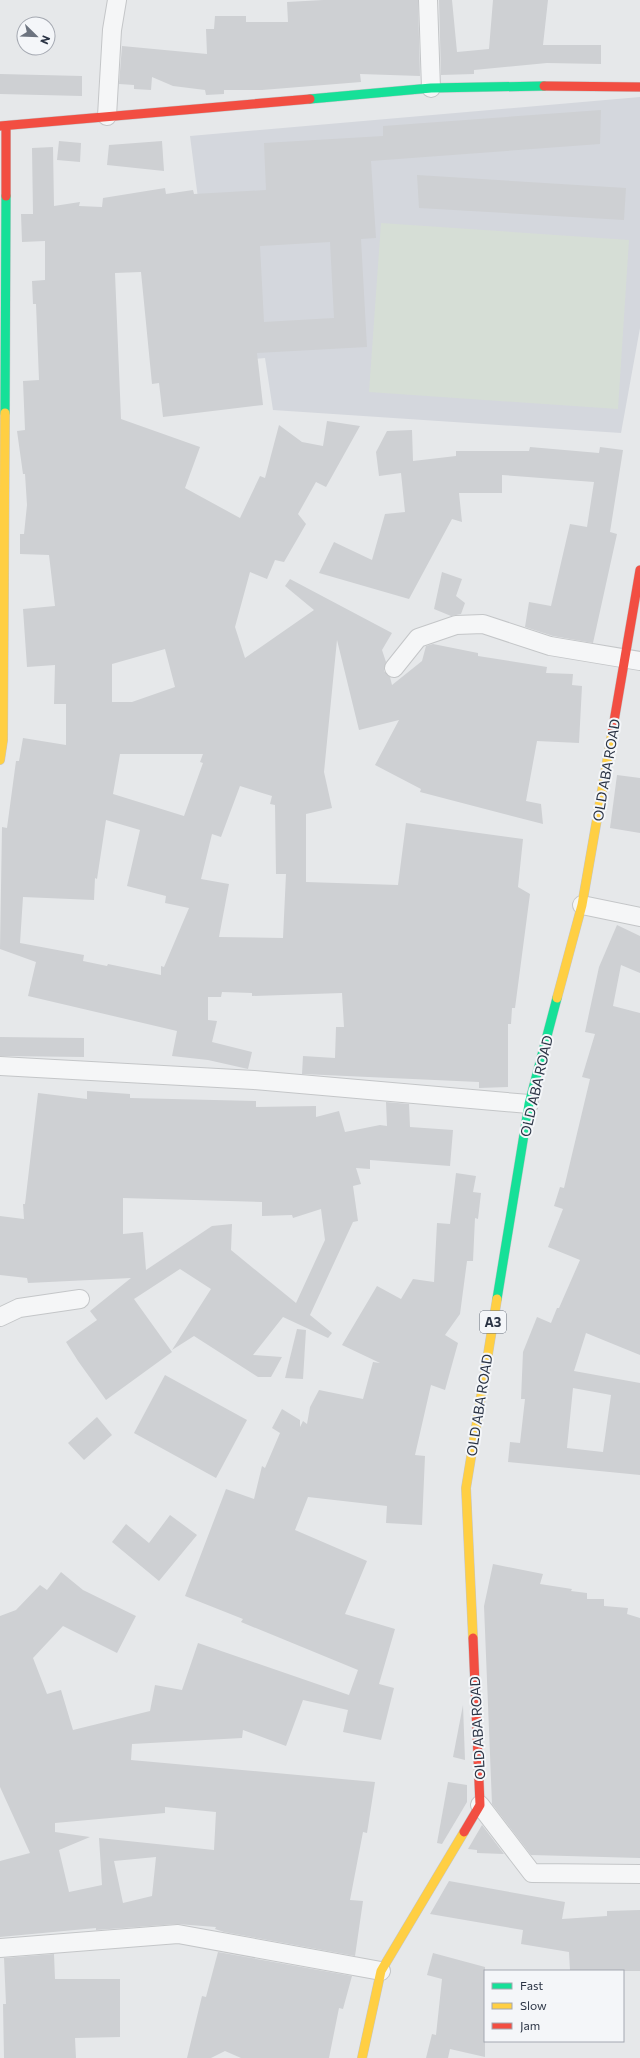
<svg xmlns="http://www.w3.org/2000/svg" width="640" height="2058" font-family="Commissioner,sans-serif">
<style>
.built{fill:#d4d7dd}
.green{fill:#d6ded6}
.building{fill:#ced0d3;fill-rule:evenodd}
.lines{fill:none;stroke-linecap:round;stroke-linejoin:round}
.street-casing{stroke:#c4c6c8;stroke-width:20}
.fast-casing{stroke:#c4c6c8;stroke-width:10}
.slow-casing{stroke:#c4c6c8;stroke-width:10}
.jam-casing{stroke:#c4c6c8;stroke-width:10}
.street{stroke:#f5f6f7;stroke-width:18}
.fast{stroke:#16e098;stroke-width:9}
.slow{stroke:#ffcf43;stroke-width:9}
.jam{stroke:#f24e42;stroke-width:9}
.labels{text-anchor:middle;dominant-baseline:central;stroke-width:4;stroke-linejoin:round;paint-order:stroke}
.shield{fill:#f4f6f9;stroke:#676e7b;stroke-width:1}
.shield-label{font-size:13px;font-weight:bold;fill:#2b3445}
.street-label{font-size:14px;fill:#2b3445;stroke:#f4f6f9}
</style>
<rect width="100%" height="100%" fill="#e6e8ea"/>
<polygon class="built" points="640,97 640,328 621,433 273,410 265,358 219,362 190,136"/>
<polygon class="green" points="381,223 629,240 618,409 369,392"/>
<g class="building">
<polygon points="323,0 418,0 420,76 360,74 361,82 262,90 224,90 224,94 206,95 205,90 173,86 152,77 151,90 134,89 134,85 119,84 122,46 207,54 206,29 214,29 215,16 246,16 246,22 288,22 287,2"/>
<polygon points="439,0 452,0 457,52 489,49 493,0 548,0 543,45 601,45 601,64 547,63 474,70 474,74 441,75"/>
<polygon points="0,74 82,76 82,96 0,94"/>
<path d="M 601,110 L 600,144 L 371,161 L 376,238 L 361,239 L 367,347 L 257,353 L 263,405 L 163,417 L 159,383 L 152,384 L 141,272 L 115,273 L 121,419 L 200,447 L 185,488 L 240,518 L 260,476 L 265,478 L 279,425 L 302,442 L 323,446 L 327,421 L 360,426 L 326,487 L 316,482 L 298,514 L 306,524 L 284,562 L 275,560 L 267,579 L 250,572 L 235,627 L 245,658 L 314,610 L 285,586 L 290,579 L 392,633 L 382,650 L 386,662 L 384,671 L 390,677 L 392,685 L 422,661 L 426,646 L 433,644 L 478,653 L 478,656 L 547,667 L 546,673 L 573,674 L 572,685 L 582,686 L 579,743 L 537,741 L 526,801 L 541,804 L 543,824 L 420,792 L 421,789 L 375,765 L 399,720 L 359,730 L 337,640 L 324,772 L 332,808 L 306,814 L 306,882 L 398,885 L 406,823 L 523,839 L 518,887 L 530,894 L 515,1008 L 512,1008 L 511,1024 L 508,1024 L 508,1087 L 479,1088 L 479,1082 L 302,1074 L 303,1056 L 335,1058 L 336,1027 L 344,1027 L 342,993 L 252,996 L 252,993 L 222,992 L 221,997 L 208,997 L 208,1020 L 217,1021 L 212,1042 L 252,1052 L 248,1069 L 208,1060 L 172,1056 L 177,1031 L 28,996 L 36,962 L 0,949 L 2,827 L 7,828 L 16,761 L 19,761 L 23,738 L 66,745 L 66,704 L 54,704 L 55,665 L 27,667 L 23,609 L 55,606 L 49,555 L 20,554 L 20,534 L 24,534 L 27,505 L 25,474 L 23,474 L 17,431 L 25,430 L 23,381 L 39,380 L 36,304 L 33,304 L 32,281 L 45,280 L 45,241 L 22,242 L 21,214 L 33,214 L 32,148 L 53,147 L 54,206 L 80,202 L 79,206 L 102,207 L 103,198 L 165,188 L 166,194 L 193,190 L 194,194 L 266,190 L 264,143 L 383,136 L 383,126 ZM 330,242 L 334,318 L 264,322 L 260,246 ZM 165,649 L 175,687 L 132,702 L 112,702 L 112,664 ZM 120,754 L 203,754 L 200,762 L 203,763 L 184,816 L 113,794 ZM 240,786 L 272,796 L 270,804 L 275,805 L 276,874 L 286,874 L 283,938 L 219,937 L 229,884 L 201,879 L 212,834 L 221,837 ZM 106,820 L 140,830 L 127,886 L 166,896 L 165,903 L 189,908 L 164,967 L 161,966 L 161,975 L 108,964 L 107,966 L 83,961 L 84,955 L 20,943 L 23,897 L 94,900 L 95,878 L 97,879 Z"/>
<polygon points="59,141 81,143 80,162 57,160"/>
<polygon points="162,141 164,171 107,165 109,145"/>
<polygon points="417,175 626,188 624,220 419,208"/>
<polygon points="412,430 413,461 456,456 456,451 529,451 530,447 599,453 600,447 623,450 610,532 617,534 593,643 553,636 525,627 529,602 551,606 570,524 587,527 594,482 502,475 502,493 459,493 462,522 452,519 409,599 319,573 334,542 372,560 385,514 405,512 401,473 379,476 376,452 387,431"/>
<polygon points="442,572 462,579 456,596 465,603 461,614 451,616 434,609"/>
<polygon points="617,775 640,778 640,833 610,828"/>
<path d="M 617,925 L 640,936 L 640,973 L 621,965 L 613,1006 L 640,1013 L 640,1355 L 586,1333 L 574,1371 L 640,1383 L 640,1475 L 508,1462 L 510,1442 L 520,1443 L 525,1399 L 521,1399 L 523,1352 L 537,1317 L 551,1323 L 557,1308 L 559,1308 L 580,1260 L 548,1247 L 563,1209 L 554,1206 L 560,1187 L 564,1188 L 590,1079 L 582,1077 L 595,1034 L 585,1032 L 599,967 ZM 573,1388 L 611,1395 L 603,1452 L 567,1448 Z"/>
<polygon points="0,1037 84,1038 84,1057 0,1056"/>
<path d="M 87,1091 L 130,1094 L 130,1098 L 256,1101 L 256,1107 L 316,1106 L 316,1117 L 339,1111 L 345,1132 L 380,1125 L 387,1126 L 386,1102 L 409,1104 L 410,1127 L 453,1130 L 450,1166 L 370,1160 L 370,1169 L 356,1168 L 361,1184 L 353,1186 L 358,1221 L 353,1222 L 310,1315 L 332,1333 L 328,1338 L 283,1317 L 253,1355 L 282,1357 L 271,1377 L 258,1377 L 194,1336 L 172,1350 L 211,1289 L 180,1269 L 134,1299 L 172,1352 L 106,1400 L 78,1361 L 66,1342 L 97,1320 L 90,1311 L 131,1278 L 28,1283 L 27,1278 L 0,1275 L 0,1216 L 24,1219 L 23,1204 L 25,1204 L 38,1093 L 87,1099 ZM 123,1198 L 262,1202 L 262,1216 L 292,1215 L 293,1218 L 321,1209 L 325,1240 L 296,1303 L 231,1250 L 232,1224 L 212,1226 L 146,1270 L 143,1232 L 123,1234 Z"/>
<path d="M 456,1173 L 476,1176 L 473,1192 L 481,1193 L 478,1219 L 475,1218 L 473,1261 L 467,1261 L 460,1314 L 445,1335 L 458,1343 L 445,1390 L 431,1385 L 415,1455 L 425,1456 L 422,1525 L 386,1523 L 387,1506 L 308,1497 L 295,1530 L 367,1561 L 345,1614 L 395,1629 L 379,1684 L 394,1688 L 381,1740 L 343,1732 L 348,1710 L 303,1700 L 286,1746 L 243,1730 L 242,1738 L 132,1744 L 131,1760 L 375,1782 L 367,1833 L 363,1832 L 350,1900 L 363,1901 L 355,1956 L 224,1932 L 215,1929 L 216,1927 L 177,1924 L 96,1930 L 96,1928 L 0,1937 L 0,1861 L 30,1853 L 0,1787 L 0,1616 L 16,1610 L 40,1585 L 47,1590 L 61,1572 L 83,1590 L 136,1616 L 117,1653 L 63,1626 L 33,1658 L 47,1694 L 61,1690 L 73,1730 L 150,1711 L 155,1685 L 182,1690 L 198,1643 L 349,1695 L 358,1670 L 241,1622 L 243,1619 L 185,1596 L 226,1489 L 254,1499 L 262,1466 L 265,1468 L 280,1433 L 272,1428 L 282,1409 L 300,1420 L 300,1427 L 303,1421 L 307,1424 L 310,1407 L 319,1390 L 363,1399 L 373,1362 L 380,1363 L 342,1345 L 377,1286 L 401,1299 L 413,1279 L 434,1282 L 437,1223 L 450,1224 ZM 165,1807 L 216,1812 L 214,1850 L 99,1838 L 102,1885 L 69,1892 L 59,1850 L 90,1837 L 55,1832 L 55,1823 L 165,1813 ZM 156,1857 L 152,1896 L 123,1903 L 114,1861 Z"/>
<polygon points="297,1329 306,1330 303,1379 285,1378"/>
<polygon points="165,1375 247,1420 216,1478 134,1433"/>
<polygon points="97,1417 112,1435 84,1460 68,1443"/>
<polygon points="170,1515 197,1535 159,1581 112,1542 126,1524 149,1543"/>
<polygon points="493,1564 543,1574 540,1584 572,1589 571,1591 587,1593 587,1599 604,1599 604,1606 628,1608 627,1614 640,1618 640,1858 531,1855 492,1804 484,1606"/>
<polygon points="463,1705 465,1760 453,1757"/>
<polygon points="448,1782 467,1785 467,1802 442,1844 437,1843"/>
<polygon points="482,1825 504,1854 477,1853 477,1850 468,1849"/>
<polygon points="449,1881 565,1902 562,1919 607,1916 607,1911 640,1910 640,1971 570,1971 569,1952 521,1944 523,1930 430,1914"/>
<polygon points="218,1952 352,1976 343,2009 339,2008 329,2058 241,2058 225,2051 211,2058 187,2058 202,1996 206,1997"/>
<polygon points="433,1953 485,1967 485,2057 450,2049 448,2058 426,2058 432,2034 436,2035 442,1979 427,1975"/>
<polygon points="54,1954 55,1979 120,1979 120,2037 75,2038 76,2058 4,2058 3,2004 6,2004 4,1958"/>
</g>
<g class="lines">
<g class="street-casing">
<g id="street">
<polyline points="428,0 431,88"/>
<polyline points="107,116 112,30 117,0"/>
<polyline points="394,668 418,638 456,625 483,624 550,646 640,661"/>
<polyline points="582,905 640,917"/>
<polyline points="0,1066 254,1080 529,1104"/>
<polyline points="0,1317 19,1308 80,1299"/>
<polyline points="480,1805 532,1873 640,1874"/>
<polyline points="0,1948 178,1934 381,1971"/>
</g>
</g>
<g class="fast-casing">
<g id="fast">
<polyline points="310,99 431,88 544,86"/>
<polyline points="5,413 6,196"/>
<polyline points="497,1299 529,1104 557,998"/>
</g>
</g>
<g class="slow-casing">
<g id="slow">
<polyline points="0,760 3,740 5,413"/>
<polyline points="557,998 582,905 612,733"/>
<polyline points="473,1638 466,1488 497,1299"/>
<polyline points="362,2058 381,1971 464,1832"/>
</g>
</g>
<g class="jam-casing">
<g id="jam">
<polyline points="544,86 640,87"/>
<polyline points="0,126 310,99"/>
<polyline points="6,196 6,126"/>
<polyline points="612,733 640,570"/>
<polyline points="464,1832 480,1805 473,1638"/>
</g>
</g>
<use href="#street" class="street"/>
<use href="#fast" class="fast"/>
<use href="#slow" class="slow"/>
<use href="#jam" class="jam"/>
</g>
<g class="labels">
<rect class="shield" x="480" y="1311" width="26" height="22" rx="3"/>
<g class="shield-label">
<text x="493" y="1322">A3</text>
</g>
<g class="street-label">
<text transform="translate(606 770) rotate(-80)">OLD ABA ROAD</text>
<text transform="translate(536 1086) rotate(-77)">OLD ABA ROAD</text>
<text transform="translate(479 1405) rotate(-81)">OLD ABA ROAD</text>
<text transform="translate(477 1728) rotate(-93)">OLD ABA ROAD</text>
</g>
</g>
<rect x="484" y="1970" width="140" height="72" fill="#f4f6f9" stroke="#a4a8b1"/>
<rect x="492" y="1983" width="20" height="6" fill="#16e098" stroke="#a4a8b1"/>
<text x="520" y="1990" font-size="12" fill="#2b3445">Fast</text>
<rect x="492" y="2003" width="20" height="6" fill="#ffcf43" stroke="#a4a8b1"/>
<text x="520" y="2010" font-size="12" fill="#2b3445">Slow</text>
<rect x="492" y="2023" width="20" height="6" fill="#f24e42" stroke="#a4a8b1"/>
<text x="520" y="2030" font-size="12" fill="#2b3445">Jam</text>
<g transform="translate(36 36) rotate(113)"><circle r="19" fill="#f4f6f9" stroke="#a4a8b1"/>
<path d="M0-3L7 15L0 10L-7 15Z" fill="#6c737f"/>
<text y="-6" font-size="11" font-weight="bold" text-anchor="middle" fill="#2b3445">N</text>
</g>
</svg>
